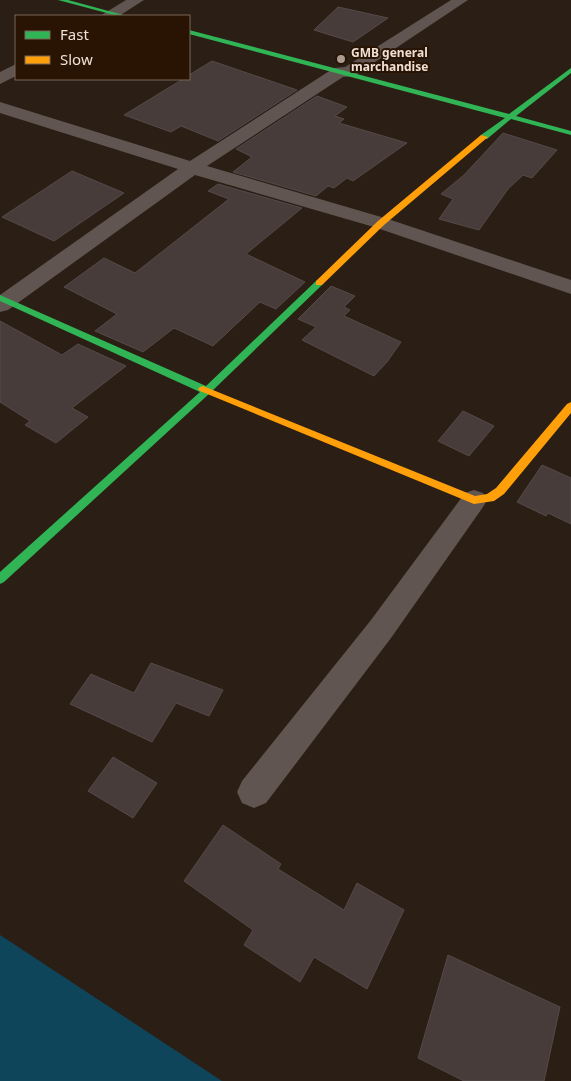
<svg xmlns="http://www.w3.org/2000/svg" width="571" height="1081" font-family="'Noto Sans',sans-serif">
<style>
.water{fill:#0f455b}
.building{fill:#473c3a;stroke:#554a49}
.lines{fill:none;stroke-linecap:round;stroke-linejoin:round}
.street{fill:#615552;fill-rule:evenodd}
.fast{fill:#30b455;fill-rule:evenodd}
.slow{fill:#ff9f0a;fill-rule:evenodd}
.poi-dot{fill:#aa9c92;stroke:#291404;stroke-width:2}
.labels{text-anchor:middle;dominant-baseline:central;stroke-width:4;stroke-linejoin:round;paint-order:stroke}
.far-poi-label{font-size:12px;font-weight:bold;fill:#efe0d5;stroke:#291404;text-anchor:start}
</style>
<rect width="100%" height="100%" fill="#2b1e15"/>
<polygon class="water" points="0,935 222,1081 0,1081"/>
<g class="building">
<polygon points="338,7 388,18 353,42 314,30"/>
<polygon points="212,61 297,90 218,141 181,126 171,132 124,115 183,79 189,79 189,75"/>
<polygon points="317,96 347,107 335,116 344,119 339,123 407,143 353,181 347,178 334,188 328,186 316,196 233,172 252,157 236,149"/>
<polygon points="503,133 557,150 532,178 523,175 508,189 479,230 439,219 453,199 441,194 464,175"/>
<polygon points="72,171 124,193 54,241 2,217"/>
<polygon points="218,184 302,208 246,254 305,282 276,309 260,302 213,346 174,328 143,352 95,331 117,314 64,287 104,258 135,273 229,199 208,191"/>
<polygon points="331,286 355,296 344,307 350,310 344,316 401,342 387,362 374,376 302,340 316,327 298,319"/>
<polygon points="0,321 62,355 78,344 126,366 72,408 88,417 56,443 25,425 30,421 0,402"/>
<polygon points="463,411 494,426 469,456 438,441"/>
<polygon points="542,465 571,478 571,524 548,513 546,516 517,502"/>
<polygon points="151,663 223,690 209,716 176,703 152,742 70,704 91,674 134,693"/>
<polygon points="113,757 157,783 133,818 88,791"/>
<polygon points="223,825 281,864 278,869 344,910 357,883 404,910 367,989 314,957 300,982 244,945 253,930 184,881"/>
<polygon points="448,955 560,1007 544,1081 464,1081 418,1058"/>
</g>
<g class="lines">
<g class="street">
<polygon points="126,0 144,0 119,16 100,16"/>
<polygon points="451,0 468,0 354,76 343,77 207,166 388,219 571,280 571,294 374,227 195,175 8,310 0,312 0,295 178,169 0,113 0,102 190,161 334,68 345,67"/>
<polygon points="16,64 16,76 0,84 0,72"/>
<polygon points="474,490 483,493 487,500 483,507 391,638 266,803 254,808 242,803 237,792 242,781 371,620 465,493"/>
</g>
<g class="fast">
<polygon points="58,0 68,0 127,16 118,16"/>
<polygon points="189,30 509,114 571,68 571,73 516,116 571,131 571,135 511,119 487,139 481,139 481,135 505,118 189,34"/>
<polygon points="319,280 323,283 322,285 210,393 4,582 0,584 0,572 200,392 0,301 0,295 206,386 316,281"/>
</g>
<g class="slow">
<polygon points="481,135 488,137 384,225 322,285 316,285 316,281 378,221"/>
<polygon points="203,386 475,496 487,494 496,488 567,404 571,402 571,413 504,494 494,501 474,504 200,391 198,389 200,387"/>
</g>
</g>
<circle class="poi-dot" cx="341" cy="59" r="5"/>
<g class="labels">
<g class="far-poi-label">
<text x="351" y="52">GMB general<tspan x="351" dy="14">marchandise</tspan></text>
</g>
</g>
<rect x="15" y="15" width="175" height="65" fill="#291404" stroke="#786658"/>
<rect x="25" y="31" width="25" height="8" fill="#30b455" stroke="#786658"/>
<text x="60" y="40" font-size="15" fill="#efe0d5">Fast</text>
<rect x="25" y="56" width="25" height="8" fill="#ff9f0a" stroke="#786658"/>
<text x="60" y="65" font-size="15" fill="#efe0d5">Slow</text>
</svg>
